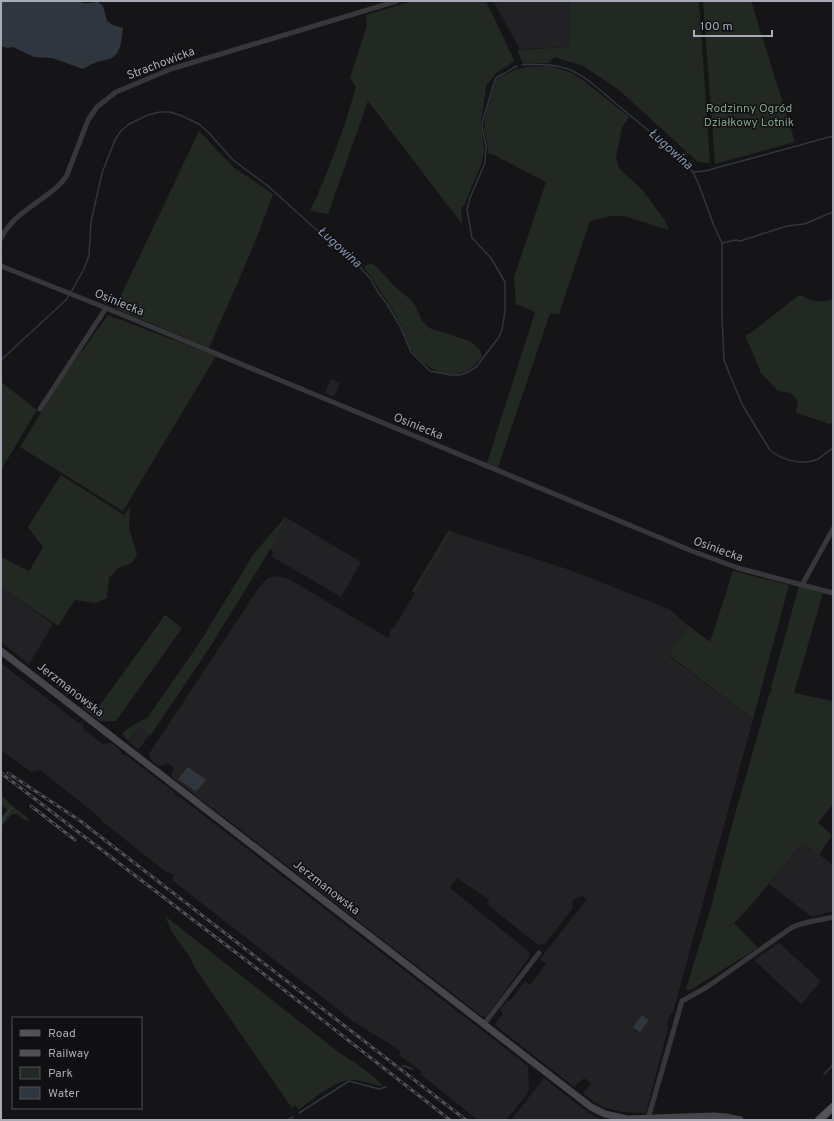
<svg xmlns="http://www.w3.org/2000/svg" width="834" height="1121" font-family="Overpass,sans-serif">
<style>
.built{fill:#222124}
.green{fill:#222923}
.water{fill:#30363e}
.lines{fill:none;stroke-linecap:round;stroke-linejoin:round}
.stream{stroke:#30363e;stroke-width:1.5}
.street{stroke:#37373b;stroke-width:5}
.secondary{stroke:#45454b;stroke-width:7}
.primary{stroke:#53535a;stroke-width:8}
.rail-casing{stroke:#505056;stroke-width:3}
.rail{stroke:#101012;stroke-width:1.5;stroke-dasharray:4.5;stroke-linecap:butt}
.labels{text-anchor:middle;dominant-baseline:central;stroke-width:3;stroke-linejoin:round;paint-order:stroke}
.street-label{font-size:12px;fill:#a8aab6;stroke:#101012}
.park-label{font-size:12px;fill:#819f88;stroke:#101012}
.water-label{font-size:13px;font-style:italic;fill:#8393ad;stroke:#101012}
</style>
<rect width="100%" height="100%" fill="#151517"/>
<g class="built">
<polygon points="493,1 570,1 570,47 520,49"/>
<polygon points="331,379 340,383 334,397 325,393"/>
<polygon points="287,518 361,562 341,597 271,556 274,552 269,549"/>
<polygon points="453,532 567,569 669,609 689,626 669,656 753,719 673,1012 670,1015 667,1024 668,1028 646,1113 622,1112 602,1107 583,1094 591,1083 584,1078 574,1087 495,1025 503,1013 500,1010 508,1000 510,1001 525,981 530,985 546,964 540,959 587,899 583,896 575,898 572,902 573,908 545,944 538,945 488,905 489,900 457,878 450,888 528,951 530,956 495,1005 486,1016 483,1017 172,777 172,773 174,768 167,763 162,766 157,765 150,759 149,754 260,586 268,578 277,576 289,579 388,638 390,635 390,629 394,627"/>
<polygon points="1,587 53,624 29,664 1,642"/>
<polygon points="1,663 80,724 82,721 84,730 103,744 112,743 121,751 121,754 124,755 126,755 174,792 174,794 178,797 180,797 528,1066 529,1090 526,1096 506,1120 478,1120 420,1074 422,1072 399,1055 401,1051 354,1022 172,880 174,875 165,871 104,823 98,816 40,770 31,772 1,750"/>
<polygon points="139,727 149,735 140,748 138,749 128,741"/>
<polygon points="803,842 833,865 833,911 812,917 769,884"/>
<polygon points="779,943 821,981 801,1004 754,960"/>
<polygon points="544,1078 587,1112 601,1120 511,1120"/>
</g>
<g class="green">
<path d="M 412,1 L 486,1 L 514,60 L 508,66 L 497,72 L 486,86 L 481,125 L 484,149 L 482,162 L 465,204 L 461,208 L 462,224 L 368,101 L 328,214 L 310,211 C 329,171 344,129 356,87 L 350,78 L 367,25 L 366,15 Z"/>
<polygon points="570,1 699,1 710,163 698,162 618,89 583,66 554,57 549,63 523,64 517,50 570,47"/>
<polygon points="703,1 751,1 795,142 715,164"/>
<polygon points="549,66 570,72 584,81 629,117 622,127 616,158 619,168 644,192 665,221 669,230 624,216 611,216 590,221 559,314 550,313 498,468 487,463 535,312 516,304 514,277 546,182 494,155 489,154 484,129 485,117 496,80 502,76 517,69 527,67"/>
<path d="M 199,131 L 233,167 L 273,194 C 255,246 231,297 209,348 L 115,308 Z"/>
<path d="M 371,263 L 377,267 L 394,286 L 411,300 L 415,305 L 422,321 L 429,328 L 470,341 L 480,350 L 482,357 C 477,362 473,368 466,371 C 446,381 422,366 411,349 C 406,341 404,330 399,321 C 389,303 376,284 364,267 Z"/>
<path d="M 799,295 C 810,300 820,304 833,299 L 833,421 L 830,424 L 796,413 L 798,401 L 791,393 L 778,391 L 761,373 L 745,335 L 751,333 Z"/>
<polygon points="108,315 216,356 123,511 20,447 61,380"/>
<polygon points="1,382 37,410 1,470"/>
<polygon points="61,475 124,515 130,507 129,528 137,554 132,563 118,568 109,578 107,598 96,603 75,600 58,626 1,587 1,557 29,571 43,547 28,527"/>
<polygon points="285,517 287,518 265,558 208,650 150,736 139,727 128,741 122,734 127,729 148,717 200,642 253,555"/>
<polygon points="449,530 453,532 415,593 412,591"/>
<polygon points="733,571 789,585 753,719 669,655 689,626 710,642"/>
<polygon points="799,586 823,593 794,693 833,701 833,804 818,823 832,835 819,855 803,842 753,903 734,923 758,948 690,990 686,989 711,907 730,832 769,695 772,688 771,687"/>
<polygon points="165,615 182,628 116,721 100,721 82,707 86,703 98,708"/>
<polygon points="1,794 10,804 29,819 27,821 16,814 12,814 1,827 1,818 7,810 1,804"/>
<path d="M 165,916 L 337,1051 C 353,1062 371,1072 384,1087 C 374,1084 364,1081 354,1080 C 338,1078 311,1100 299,1110 L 295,1105 L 292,1108 L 195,968 L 191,959 L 172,932 Z"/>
</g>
<g class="water">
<path d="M 1,1 L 81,1 L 82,3 C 90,4 91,2 98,2 L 103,6 L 107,21 L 113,25 L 123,28 C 119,70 110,52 83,69 L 52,58 L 34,57 L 13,47 L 7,48 L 1,46 Z"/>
<polygon points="188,767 206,780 196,792 178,779"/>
<polygon points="642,1015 649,1020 640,1032 633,1027"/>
</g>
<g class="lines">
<g class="stream">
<path d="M 522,65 C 538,64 553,64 568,69 C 588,77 604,94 620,107 C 645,128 672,148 693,172 L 705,171 L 833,136"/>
<path d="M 693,172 L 699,185 L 714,226 L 722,243 L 722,318 L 724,360 L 731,378 L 743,406 L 770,450 C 782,460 802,466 818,459 C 823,456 828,451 833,448"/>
<polyline points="722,243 736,240 740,241 787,226 804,224 833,212"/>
<polyline points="1,360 67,299 84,269 89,255 91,222 102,173 115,140 120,132 129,124 148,115 160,112 170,112 182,116 199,124 209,133 233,160 268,186 331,243 357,264 370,278 378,292 387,304 400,326 411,352 430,371 451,375 460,375 468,372 476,367 499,337 502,329 505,311 505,282 491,258 472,238 467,209 470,198 485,163 486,146 482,127 483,120 494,83 496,78 517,66"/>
<polyline points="1,822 12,807"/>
<polyline points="402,1066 404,1066 412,1069"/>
<polyline points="824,1074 833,1065"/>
<polyline points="299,1113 349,1081 379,1089 386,1087"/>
<polyline points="288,1120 293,1117"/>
</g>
<g class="street">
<path d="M 1,238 C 15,211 42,203 62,182 L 67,175 L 88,120 L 97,107 L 116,92 L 171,69 L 397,1"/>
<polyline points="1,266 106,308 692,551 738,568 833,593"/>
<polyline points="40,409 106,308"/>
<polyline points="802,585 833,529"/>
<polyline points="484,1024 539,953"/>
<path d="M 648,1119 L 682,1001 L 707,987 L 791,928 C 804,921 819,921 833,917"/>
</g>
<polyline class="secondary" points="1,651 591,1107 605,1114 627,1119 714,1116 726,1117 740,1120"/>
<polyline class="primary" points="819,1120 833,1107"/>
<g class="rail-casing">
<g id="rail">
<polyline points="1,773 256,968 450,1120"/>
<polyline points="8,773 79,820 466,1120"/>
<polyline points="31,806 75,840"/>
</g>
</g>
<use href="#rail" class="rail"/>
</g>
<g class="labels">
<g class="street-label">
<text transform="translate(161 64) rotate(-21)">Strachowicka</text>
<text transform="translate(119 303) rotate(22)">Osiniecka</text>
<text transform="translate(418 427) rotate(22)">Osiniecka</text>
<text transform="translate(718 550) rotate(20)">Osiniecka</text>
<text transform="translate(70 690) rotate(38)">Jerzmanowska</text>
<text transform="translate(326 888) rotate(38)">Jerzmanowska</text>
</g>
<g class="park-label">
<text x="749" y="109">Rodzinny Ogród<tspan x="749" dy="14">Działkowy Lotnik</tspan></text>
</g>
<g class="water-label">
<text transform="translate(670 150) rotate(42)">Ługowina</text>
<text transform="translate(339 248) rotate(42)">Ługowina</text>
</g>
</g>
<rect width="834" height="1121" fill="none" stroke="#a8aab6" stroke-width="4"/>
<rect x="12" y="1017" width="130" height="92" fill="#101012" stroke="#4d4e54"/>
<rect x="20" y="1030" width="20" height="6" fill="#53535a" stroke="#4d4e54"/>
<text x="48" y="1037" font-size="12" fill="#a8aab6">Road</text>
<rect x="20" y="1050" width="20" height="6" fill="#505056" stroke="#4d4e54"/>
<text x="48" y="1057" font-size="12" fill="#a8aab6">Railway</text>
<rect x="20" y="1067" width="20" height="12" fill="#222923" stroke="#4d4e54"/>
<text x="48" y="1077" font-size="12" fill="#a8aab6">Park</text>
<rect x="20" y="1087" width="20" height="12" fill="#30363e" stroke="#4d4e54"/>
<text x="48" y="1097" font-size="12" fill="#a8aab6">Water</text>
<path d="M694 30v6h78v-6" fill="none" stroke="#a8aab6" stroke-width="2"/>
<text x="700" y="30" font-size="12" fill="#a8aab6" stroke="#101012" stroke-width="3" paint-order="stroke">100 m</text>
</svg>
